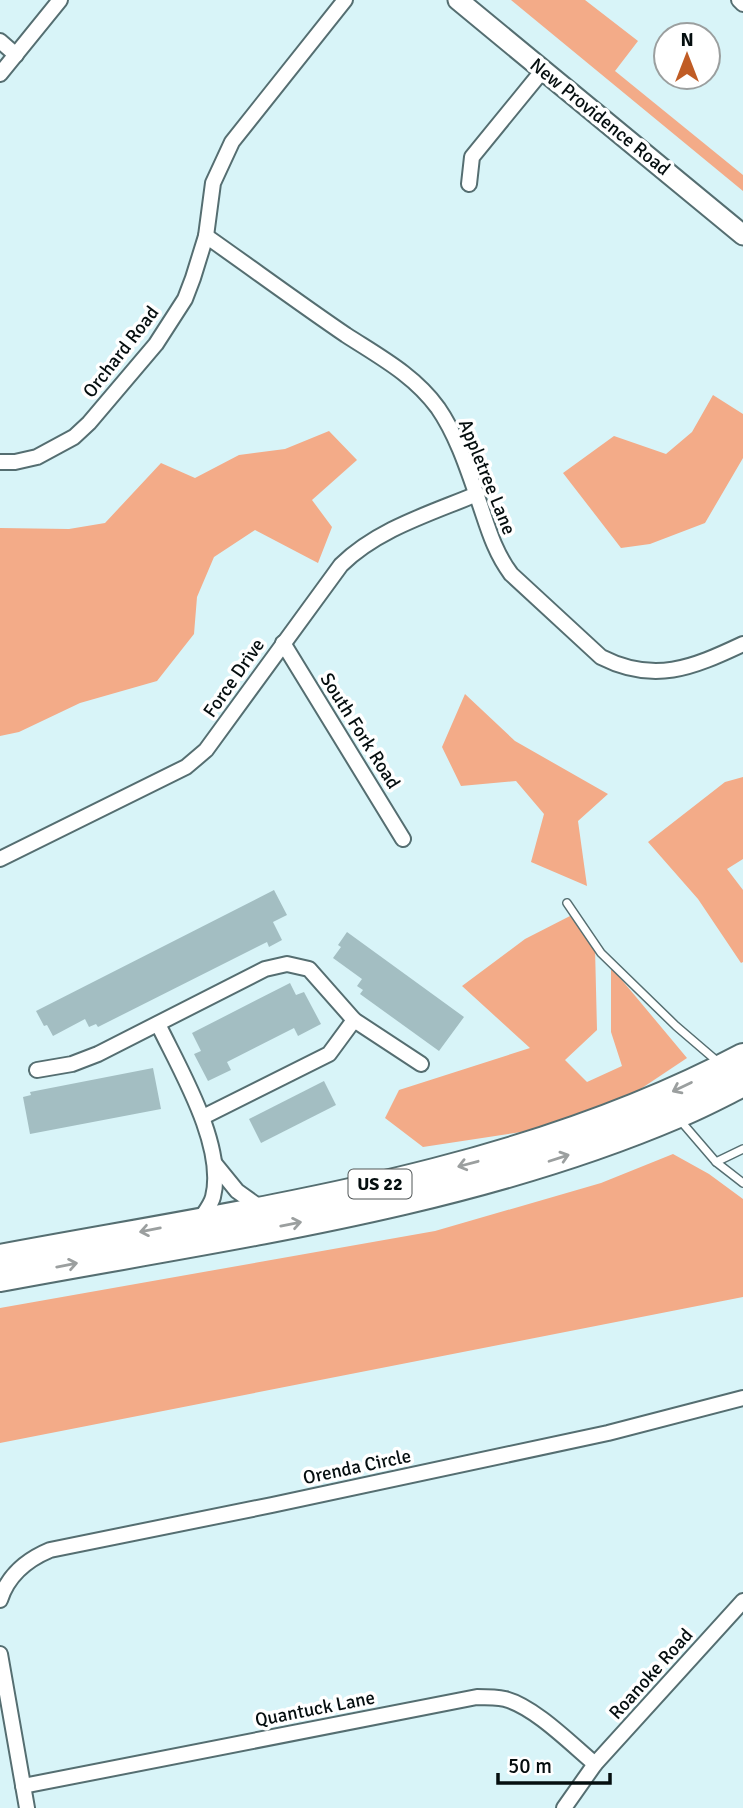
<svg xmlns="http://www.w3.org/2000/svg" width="743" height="1808" font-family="Signika,sans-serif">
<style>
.green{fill:#f3ab88}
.building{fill:#a3bec2}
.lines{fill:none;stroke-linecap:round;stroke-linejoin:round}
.lane-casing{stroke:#556e71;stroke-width:10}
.street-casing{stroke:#556e71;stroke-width:18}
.secondary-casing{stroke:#556e71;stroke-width:23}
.highway-casing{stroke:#556e71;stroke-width:30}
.lane{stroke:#fff;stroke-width:7}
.street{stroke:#fff;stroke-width:14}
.secondary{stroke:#fff;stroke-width:19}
.highway{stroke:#fff;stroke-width:26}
.oneway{stroke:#9b9f9f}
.labels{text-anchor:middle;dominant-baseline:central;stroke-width:7;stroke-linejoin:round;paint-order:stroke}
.shield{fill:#fff;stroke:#505657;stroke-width:2}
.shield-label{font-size:18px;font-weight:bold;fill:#050e0f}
.street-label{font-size:19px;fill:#050e0f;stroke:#fff}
</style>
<rect width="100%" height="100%" fill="#d8f4f8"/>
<g class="green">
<polygon points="511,0 585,0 638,41 615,71 743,175 743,191"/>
<polygon points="713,395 743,414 743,458 705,523 650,544 621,548 563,473 614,436 666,454 692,432"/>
<polygon points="329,431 357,460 312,500 332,527 318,563 255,530 214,557 197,597 194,634 157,681 80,703 19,732 0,736 0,528 69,529 105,523 161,463 195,478 239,455 285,449"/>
<polygon points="465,694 515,741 608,794 578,821 587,886 531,862 544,814 516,781 461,786 442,747"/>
<polygon points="743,777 743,859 727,869 743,890 743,962 741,963 698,899 648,842 725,782"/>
<polygon points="570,916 595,948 597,1030 565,1060 587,1082 622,1066 611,1032 611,967 687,1058 627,1098 534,1130 423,1147 385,1118 399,1090 530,1048 462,986 525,939"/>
<polygon points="673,1154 709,1174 743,1199 743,1297 0,1443 0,1308 435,1231 601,1183"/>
</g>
<g class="building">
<polygon points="274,890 287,915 273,922 282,940 269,947 267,942 98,1027 96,1024 89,1027 85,1019 53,1036 47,1025 44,1026 36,1011"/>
<polygon points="347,932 464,1017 439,1051 360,994 363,990 357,986 362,979 333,958 341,947 338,945"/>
<polygon points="290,983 296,995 304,992 321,1024 298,1036 294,1028 227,1062 231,1070 208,1081 194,1054 201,1051 192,1033"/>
<polygon points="153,1068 161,1109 30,1134 23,1097 31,1095 30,1092"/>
<polygon points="324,1081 336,1105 261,1143 249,1119"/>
</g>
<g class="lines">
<g class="lane-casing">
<g id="lane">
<polyline points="567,903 601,953 676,1026 718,1062"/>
<polyline points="679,1119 716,1162 743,1149"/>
<polyline points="716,1162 743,1183"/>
</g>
</g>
<g class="street-casing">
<g id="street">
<polyline points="739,0 743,4"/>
<polyline points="0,41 16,55"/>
<polyline points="0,74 60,0"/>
<polyline points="469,184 472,157 543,70"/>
<path d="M 206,236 C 253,269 299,303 346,335 C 380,357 414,375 438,408 C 456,434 467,467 477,496 C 487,524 493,550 511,574 L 601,657 C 654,684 692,668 743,644"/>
<polyline points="0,462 15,462 37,457 74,437 89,423 156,344 185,299 193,278 206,236 213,183 232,142 345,0"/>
<polyline points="283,643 403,839"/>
<path d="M 0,859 L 186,767 L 206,750 L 341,565 C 378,529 429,514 477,494"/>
<path d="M 158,1024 C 179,1068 226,1146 213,1197 C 211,1205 204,1213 200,1220"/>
<polyline points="37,1070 72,1064 98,1054 265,969 287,964 309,969 354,1020 421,1064"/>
<polyline points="203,1117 329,1054 354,1020"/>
<polyline points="215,1164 237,1191 262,1209"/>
<path d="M 0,1600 C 8,1575 26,1560 50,1550 L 272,1505 L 608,1433 L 743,1398"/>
<polyline points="0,1654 27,1808"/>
<path d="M 23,1786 L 477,1697 C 486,1697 496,1697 505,1699 C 535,1707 571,1744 595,1764"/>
<polyline points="564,1808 595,1764 743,1601"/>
</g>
</g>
<g class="secondary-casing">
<polyline id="secondary" points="458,0 743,235"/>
</g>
<g class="highway-casing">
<g id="highway">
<path d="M 0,1258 C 251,1211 515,1178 743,1057"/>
<path d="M 0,1278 C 224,1236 465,1205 676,1115 C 699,1106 721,1094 743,1083"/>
</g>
</g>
<use href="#lane" class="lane"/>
<use href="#street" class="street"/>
<use href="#secondary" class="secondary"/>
<use href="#highway" class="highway"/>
</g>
<defs><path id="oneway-shaft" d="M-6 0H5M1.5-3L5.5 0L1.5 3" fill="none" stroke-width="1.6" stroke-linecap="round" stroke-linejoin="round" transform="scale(1.75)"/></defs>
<g class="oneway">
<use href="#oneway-shaft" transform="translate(682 1087) rotate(154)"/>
<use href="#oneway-shaft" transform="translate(559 1158) rotate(-18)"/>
<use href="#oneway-shaft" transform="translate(468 1164) rotate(165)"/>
<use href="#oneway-shaft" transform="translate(291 1224) rotate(-11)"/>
<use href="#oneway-shaft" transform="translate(150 1230) rotate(169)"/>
<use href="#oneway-shaft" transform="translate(67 1265) rotate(-11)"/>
</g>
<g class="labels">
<rect class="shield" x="348.5" y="1169.5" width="63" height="29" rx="5"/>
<g class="shield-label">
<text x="380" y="1184">US 22</text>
</g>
<g class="street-label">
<text transform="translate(600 117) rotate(39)">New Providence Road</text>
<text transform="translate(121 352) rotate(-52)">Orchard Road</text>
<text transform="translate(487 477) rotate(68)">Appletree Lane</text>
<text transform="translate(234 678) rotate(-55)">Force Drive</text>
<text transform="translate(360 731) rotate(58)">South Fork Road</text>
<text transform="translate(357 1467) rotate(-12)">Orenda Circle</text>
<text transform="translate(651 1674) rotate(-48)">Roanoke Road</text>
<text transform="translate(315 1709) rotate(-11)">Quantuck Lane</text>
</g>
</g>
<g transform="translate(687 56)"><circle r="33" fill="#ffffff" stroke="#9b9f9f" stroke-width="2"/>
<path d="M0-5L12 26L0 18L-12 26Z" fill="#c05c25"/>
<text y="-10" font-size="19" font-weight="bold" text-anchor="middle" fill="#050e0f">N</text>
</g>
<path d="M498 1773v10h112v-10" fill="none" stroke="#050e0f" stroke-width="3.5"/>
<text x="508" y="1773" font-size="21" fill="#050e0f" stroke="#ffffff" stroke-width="5" paint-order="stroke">50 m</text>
</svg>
